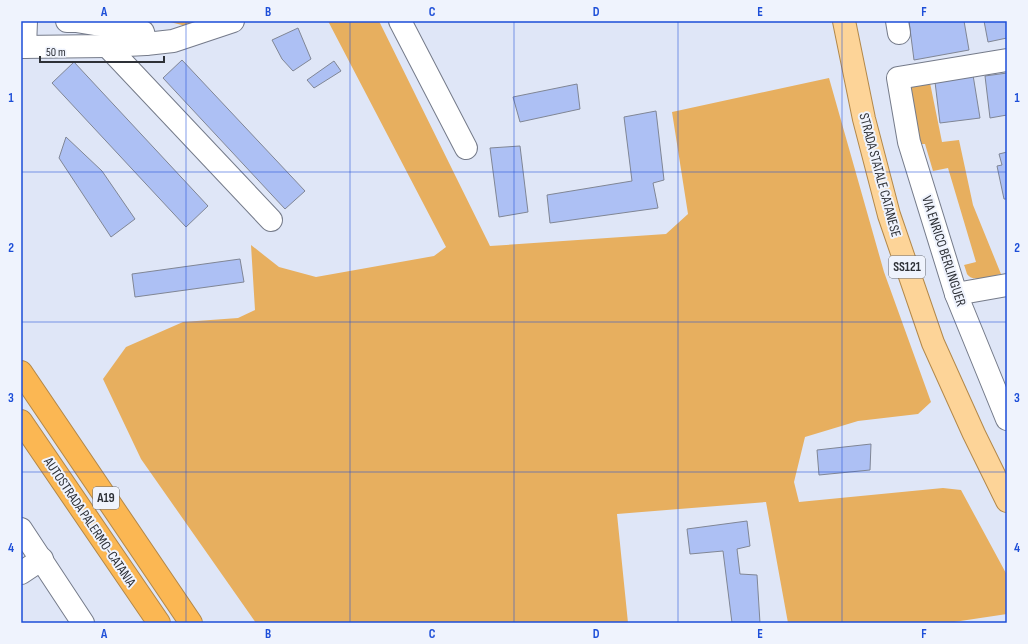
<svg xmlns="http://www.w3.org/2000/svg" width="1028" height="644" font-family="'Sofia Sans Condensed',sans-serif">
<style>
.green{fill:#e7af5f}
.building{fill:#adc0f4;stroke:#808695}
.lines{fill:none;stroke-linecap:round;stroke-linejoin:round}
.minor-casing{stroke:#757b8a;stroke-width:24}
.major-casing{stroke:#b38849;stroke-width:24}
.highway-casing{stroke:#b38849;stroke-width:24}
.minor{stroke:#fff;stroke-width:22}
.major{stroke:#fdd498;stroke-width:22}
.highway{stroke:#fbb753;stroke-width:22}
.grid{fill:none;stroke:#1d4ed8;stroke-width:1;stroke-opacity:0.55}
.labels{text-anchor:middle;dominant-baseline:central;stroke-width:4;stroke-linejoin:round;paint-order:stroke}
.shield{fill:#eff3fd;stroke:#686b72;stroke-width:1}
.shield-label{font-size:13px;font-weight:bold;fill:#2e3137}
.street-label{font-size:14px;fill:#2e3137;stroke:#eff3fd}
.neatline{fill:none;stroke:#1d4ed8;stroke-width:1.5}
.grid-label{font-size:13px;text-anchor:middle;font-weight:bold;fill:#1d4ed8}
</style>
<rect width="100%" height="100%" fill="#dfe6f7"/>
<g class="green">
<polygon points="166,21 195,21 186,26"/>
<polygon points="328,21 379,21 490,246 666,234 688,214 672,112 829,78 884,272 931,402 918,414 858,421 805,437 794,482 799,502 943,488 961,490 1007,575 1007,614 947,623 788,623 766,502 617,514 628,623 256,623 141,459 103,379 126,347 183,322 238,318 255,310 251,245 279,267 316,277 434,256 446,247"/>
<path d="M 928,73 L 942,142 L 959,140 L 973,205 L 1001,274 C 992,276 974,284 967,274 C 966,271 965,267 964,265 L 976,262 L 948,168 L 933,171 L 925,144 L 919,144 L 906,85 Z"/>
</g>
<g class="building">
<polygon points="909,21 964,21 969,50 914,60"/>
<polygon points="984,21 1007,21 1007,38 988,42"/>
<polygon points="298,28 311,59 293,71 282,59 272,40"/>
<polygon points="182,60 305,191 285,209 163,78"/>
<polygon points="334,61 341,71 314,88 307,80"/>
<polygon points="74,62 208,206 186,227 52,83"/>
<polygon points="1007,73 1007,115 990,118 985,76"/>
<polygon points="973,75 980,118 940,123 935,82"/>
<polygon points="577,84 580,109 520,122 513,97"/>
<polygon points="656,111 664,180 653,183 658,208 550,223 547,195 632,181 624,117"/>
<polygon points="66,137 102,171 135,219 111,237 59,158"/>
<polygon points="520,146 528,212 499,217 490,148"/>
<polygon points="1007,152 1007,199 1004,199 997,166 1002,165 999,154"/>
<polygon points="240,259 244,282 135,297 132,274"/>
<polygon points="871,444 870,470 819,475 817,450"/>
<polygon points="747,521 750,546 737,549 740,574 757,575 760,623 732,623 723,551 690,554 687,529"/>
</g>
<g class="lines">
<g class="minor-casing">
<g id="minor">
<polyline points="67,21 76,21 143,32 146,44 173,41 233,21"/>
<polyline points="400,21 466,148"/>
<polyline points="897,21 899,33"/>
<polyline points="107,46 271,220"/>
<polyline points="21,47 107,46 146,44"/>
<polyline points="25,47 26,21"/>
<polyline points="1007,60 898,78 909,142 956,294 1007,419"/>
<polyline points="956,294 1007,285"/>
<polyline points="21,529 83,623"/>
<polyline points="21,573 42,559"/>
</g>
</g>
<g class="major-casing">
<polyline id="major" points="844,21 864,119 889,215 933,343 974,434 1007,501"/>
</g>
<g class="highway-casing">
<g id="highway">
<polyline points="21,372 191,623"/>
<polyline points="21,421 159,623"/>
</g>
</g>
<use href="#minor" class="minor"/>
<use href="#major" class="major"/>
<use href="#highway" class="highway"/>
</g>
<path class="grid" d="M 186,21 L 186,623M 350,21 L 350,623M 514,21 L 514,623M 678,21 L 678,623M 842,21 L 842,623M 21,172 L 1007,172M 21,322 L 1007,322M 21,472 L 1007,472"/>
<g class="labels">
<g class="shield">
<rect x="889" y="256" width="36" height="22" rx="3"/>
<rect x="93" y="487" width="26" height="22" rx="3"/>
</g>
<g class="shield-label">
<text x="907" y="267">SS121</text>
<text x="106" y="498">A19</text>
</g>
<g class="street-label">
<text transform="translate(880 175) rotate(75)">STRADA STATALE CATANESE</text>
<text transform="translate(944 251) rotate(72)">VIA ENRICO BERLINGUER</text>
<text transform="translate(90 522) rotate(56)">AUTOSTRADA PALERMO-CATANIA</text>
</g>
</g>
<rect width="1028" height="644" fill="none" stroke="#eff3fd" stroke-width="44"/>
<path d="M40 56v6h124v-6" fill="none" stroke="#2e3137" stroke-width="2"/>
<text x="46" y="56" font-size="12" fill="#2e3137" stroke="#eff3fd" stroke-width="3" paint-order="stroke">50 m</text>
<rect x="22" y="22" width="984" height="600" class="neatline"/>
<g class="grid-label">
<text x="104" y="16">A</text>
<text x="268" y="16">B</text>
<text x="432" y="16">C</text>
<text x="596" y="16">D</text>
<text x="760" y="16">E</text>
<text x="924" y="16">F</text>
<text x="11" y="102">1</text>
<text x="1017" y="102">1</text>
<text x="11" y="252">2</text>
<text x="1017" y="252">2</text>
<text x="11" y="402">3</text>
<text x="1017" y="402">3</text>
<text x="11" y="552">4</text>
<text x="1017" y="552">4</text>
<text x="104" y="638">A</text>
<text x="268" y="638">B</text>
<text x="432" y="638">C</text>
<text x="596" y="638">D</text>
<text x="760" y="638">E</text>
<text x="924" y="638">F</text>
</g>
</svg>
